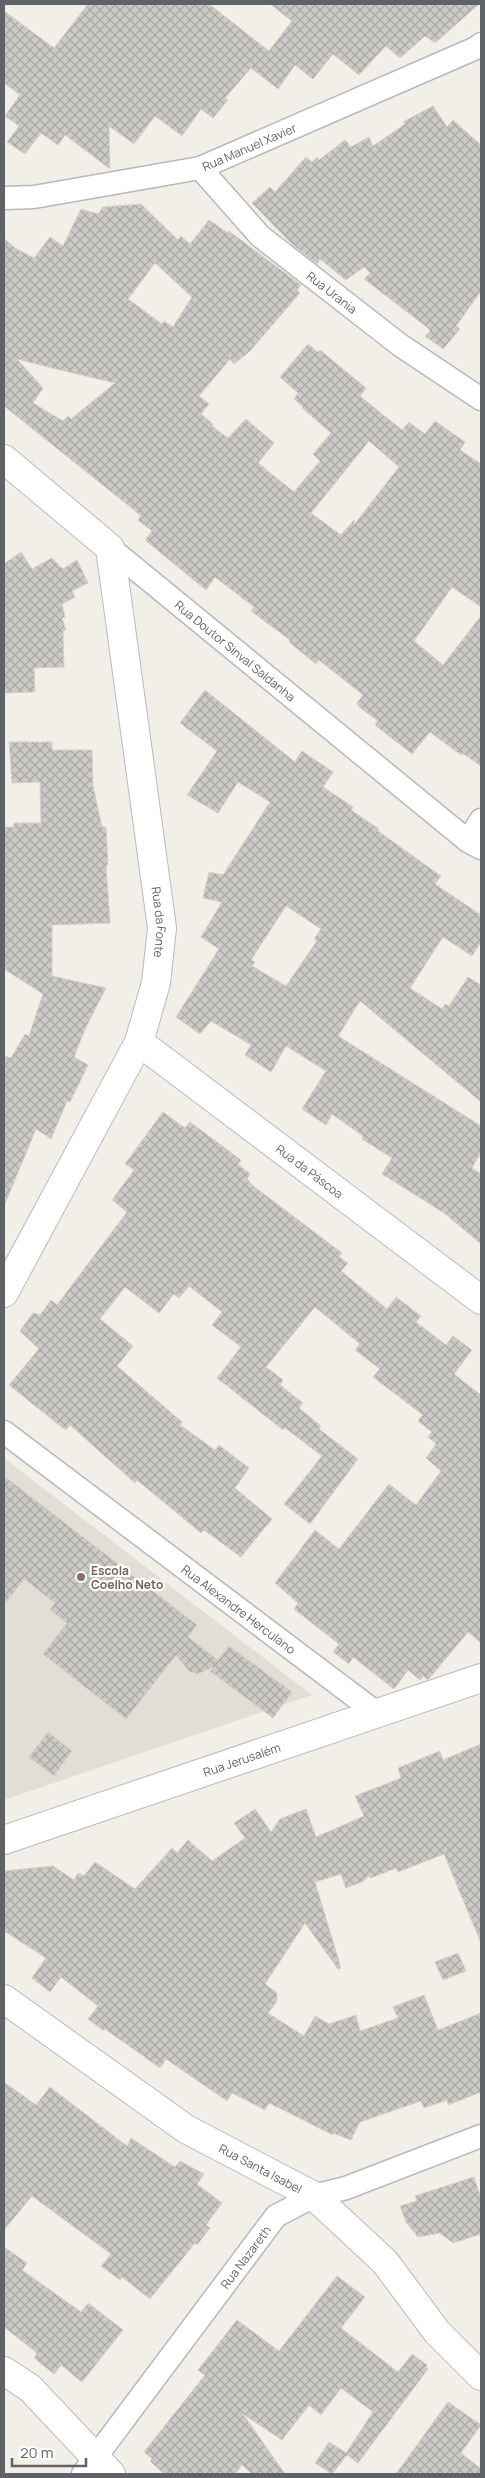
<svg xmlns="http://www.w3.org/2000/svg" width="485" height="2478" font-family="Manrope,sans-serif">
<style>
.education{fill:#e1ded6}
.building{fill:url(#building-cross-hatch);stroke:#d6d1c6;fill-rule:evenodd}
.lines{fill:none;stroke-linecap:round;stroke-linejoin:round}
.street-casing{stroke:#b5b8bc;stroke-width:25}
.secondary-casing{stroke:#b6babf;stroke-width:30}
.street{stroke:#fff;stroke-width:22}
.secondary{stroke:#fff;stroke-width:28}
.education-dot{fill:#8d6e63;stroke:#fff;stroke-width:2}
.labels{text-anchor:middle;dominant-baseline:central;stroke-width:4.5;stroke-linejoin:round;paint-order:stroke}
.street-label{font-size:12px;fill:#5f6368;stroke:#fff}
.education-label{font-size:12px;font-weight:bold;fill:#785e54;stroke:#fff;text-anchor:start}
</style>
<defs>
<pattern id="building-cross-hatch" width="8" height="8" patternUnits="userSpaceOnUse" patternTransform="scale(1.25)"><rect width="8" height="8" fill="#cccac5"/><path d="M0 0l8 8M0 8l8-8" fill="none" stroke="#a9a8a4"/></pattern>
</defs>
<rect width="100%" height="100%" fill="#f1efe8"/>
<polygon class="education" points="4,1458 312,1695 4,1800"/>
<g class="building">
<polygon points="88,4 209,4 269,51 292,21 270,4 479,4 435,43 425,36 400,58 386,46 359,75 333,54 313,79 295,65 278,89 251,68 225,98 228,100 213,118 201,109 182,136 155,116 134,144 109,126 110,169 65,135 58,145 41,133 25,154 7,142 19,126 5,116 20,95 4,83 4,11 54,48"/>
<polygon points="433,106 447,127 453,120 481,145 481,291 456,326 460,329 443,349 425,336 430,331 428,328 364,279 370,273 364,267 346,280 320,259 317,264 292,244 252,203 270,187 275,192 306,157 312,162 317,157 319,160 345,140 351,147 369,137 373,146 405,124 403,122"/>
<path d="M 141,204 L 178,240 L 181,236 L 190,244 L 209,220 L 228,233 L 229,231 L 301,285 L 297,290 L 300,293 L 250,351 L 234,364 L 230,359 L 199,396 L 209,404 L 201,414 L 213,424 L 212,426 L 228,438 L 246,419 L 274,443 L 258,463 L 294,492 L 320,461 L 313,454 L 331,433 L 302,408 L 303,407 L 294,399 L 298,393 L 280,377 L 308,344 L 318,352 L 320,350 L 366,388 L 360,396 L 402,430 L 409,422 L 425,434 L 435,421 L 465,442 L 460,450 L 481,464 L 481,607 L 452,587 L 414,641 L 443,665 L 481,616 L 481,766 L 462,753 L 461,755 L 430,732 L 412,754 L 375,725 L 378,721 L 359,707 L 357,703 L 363,695 L 319,660 L 316,664 L 289,642 L 290,640 L 251,611 L 254,607 L 215,577 L 206,590 L 145,540 L 152,531 L 138,520 L 141,516 L 134,510 L 4,406 L 4,238 L 15,248 L 34,258 L 50,237 L 63,246 L 81,209 L 98,214 L 103,207 ZM 155,263 L 192,297 L 173,327 L 164,321 L 162,324 L 128,299 ZM 17,359 L 52,368 L 115,383 L 71,419 L 68,416 L 63,421 L 33,403 L 43,388 ZM 369,441 L 399,467 L 354,525 L 354,520 L 341,535 L 311,513 Z"/>
<polygon points="21,552 32,569 52,558 63,569 77,560 88,583 72,591 75,597 62,604 65,617 62,618 66,630 63,631 64,667 34,668 35,692 4,693 4,564"/>
<path d="M 205,690 L 295,762 L 302,751 L 333,772 L 323,787 L 353,807 L 351,810 L 379,829 L 378,831 L 441,876 L 435,884 L 481,915 L 481,942 L 472,956 L 443,937 L 410,988 L 442,1009 L 445,1004 L 449,1006 L 468,977 L 481,985 L 481,1102 L 360,1001 L 338,1036 L 481,1126 L 481,1152 L 472,1168 L 481,1174 L 481,1244 L 444,1213 L 382,1174 L 392,1158 L 362,1139 L 363,1136 L 332,1114 L 326,1125 L 302,1109 L 326,1071 L 286,1046 L 271,1072 L 245,1055 L 251,1045 L 211,1021 L 200,1034 L 176,1017 L 219,949 L 201,937 L 222,902 L 203,898 L 209,872 L 223,875 L 270,802 L 238,782 L 218,813 L 187,795 L 217,751 L 180,723 ZM 286,906 L 321,929 L 314,939 L 317,941 L 286,986 L 252,966 L 255,962 L 251,960 Z"/>
<polygon points="9,742 52,742 52,750 92,750 93,786 102,827 106,827 108,865 106,865 110,923 52,925 52,976 106,988 86,1027 74,1057 88,1065 70,1102 67,1101 51,1139 36,1129 4,1206 4,1056 11,1058 25,1034 29,1036 43,994 4,969 4,966 8,967 4,966 4,827 14,827 14,823 41,823 40,782 12,783"/>
<polygon points="163,1112 185,1128 190,1122 241,1160 238,1164 250,1174 247,1179 252,1185 342,1253 339,1257 348,1263 341,1271 387,1309 396,1297 421,1316 416,1322 446,1345 453,1336 472,1350 454,1374 481,1395 481,1643 468,1632 428,1680 423,1676 420,1680 408,1670 394,1689 353,1657 349,1664 333,1652 339,1644 294,1609 298,1603 275,1583 315,1530 339,1549 389,1484 416,1505 441,1471 426,1458 436,1444 428,1437 432,1432 418,1421 423,1415 373,1377 380,1369 355,1350 360,1344 315,1307 266,1367 283,1380 280,1385 303,1403 299,1408 321,1426 319,1429 358,1459 310,1524 284,1504 322,1456 284,1427 283,1430 217,1378 241,1347 212,1325 222,1312 189,1286 179,1298 174,1294 159,1313 125,1287 100,1319 133,1346 117,1366 182,1422 180,1425 215,1450 219,1445 249,1468 235,1488 272,1519 241,1557 204,1530 201,1533 137,1480 135,1483 70,1425 66,1430 59,1425 9,1385 39,1349 20,1331 33,1313 40,1315 51,1300 57,1305 127,1212 112,1200 134,1170 125,1164"/>
<polygon points="4,1476 197,1625 188,1637 218,1660 229,1646 292,1692 273,1718 210,1671 213,1667 198,1674 190,1672 176,1655 126,1719 43,1654 67,1623 50,1610 55,1603 24,1579 4,1605"/>
<polygon points="48,1732 72,1751 54,1776 29,1757"/>
<polygon points="481,1744 481,1943 444,1854 398,1872 396,1868 371,1878 368,1876 364,1881 346,1888 341,1874 315,1882 341,1968 338,1969 305,1923 265,1984 277,1993 277,2001 268,2013 304,2036 315,2016 329,2024 356,2015 360,2031 398,2018 393,2007 424,1995 438,2030 481,2013 481,2092 448,2105 447,2100 424,2108 421,2101 360,2122 351,2140 333,2133 333,2135 269,2103 265,2110 232,2093 227,2101 166,2059 160,2068 105,2029 104,2031 88,2019 98,2006 61,1977 50,1992 32,1978 46,1958 4,1931 4,1871 53,1866 74,1880 78,1873 84,1876 95,1862 135,1889 172,1848 177,1853 188,1840 212,1861 245,1838 234,1823 255,1809 271,1832 280,1819 306,1809 316,1837 364,1816 355,1796 401,1778 398,1768 440,1751 443,1760"/>
<polygon points="458,1953 466,1971 443,1980 435,1962"/>
<polygon points="4,2082 36,2105 50,2087 127,2146 131,2138 175,2167 180,2161 204,2174 197,2184 222,2203 206,2225 210,2228 197,2245 195,2243 150,2299 122,2277 120,2280 101,2266 111,2254 32,2196 4,2230"/>
<polygon points="474,2177 481,2198 481,2234 453,2243 440,2233 418,2237 406,2222 400,2206 417,2201 415,2196"/>
<polygon points="4,2247 27,2263 22,2270 81,2312 88,2303 123,2330 82,2382 61,2365 54,2374 34,2358 37,2353 4,2327"/>
<polygon points="337,2276 365,2297 341,2328 398,2372 412,2354 427,2365 426,2367 428,2369 358,2463 347,2455 332,2474 315,2463 329,2442 346,2453 373,2412 341,2388 321,2415 309,2405 282,2440 243,2414 285,2474 252,2474 242,2465 235,2474 164,2474 150,2461 152,2459 144,2452 205,2375 198,2370 237,2320 279,2351"/>
<polygon points="448,2402 481,2425 461,2453 481,2469 481,2474 396,2474"/>
</g>
<g class="lines">
<g class="street-casing">
<g id="street">
<path id="s1" d="M 200,168 L 260,236 L 400,345 L 481,399"/>
<path id="s2" d="M 4,198 L 34,197 L 200,168 L 476,48 L 481,44"/>
<path id="s3" d="M 110,548 L 468,841 L 481,848"/>
<polyline points="468,841 481,820"/>
<path id="s4" d="M 4,1432 L 378,1714"/>
<path id="s5" d="M 83,2474 L 276,2216 L 314,2196 L 346,2188 L 481,2136"/>
</g>
</g>
<g class="secondary-casing">
<g id="secondary">
<path id="s6" d="M 4,459 L 110,548 L 162,928 L 156,983 L 139,1042 L 4,1293"/>
<path id="s7" d="M 139,1042 L 481,1300"/>
<path id="s8" d="M 4,1840 L 481,1678"/>
<path id="s9" d="M 4,1999 L 186,2129 L 314,2196 L 385,2262 L 437,2332 L 481,2376"/>
<polyline points="4,2371 30,2388 111,2474"/>
</g>
</g>
<use href="#street" class="street"/>
<use href="#secondary" class="secondary"/>
</g>
<circle class="education-dot" cx="81" cy="1577" r="5"/>
<g class="labels">
<g class="street-label">
<text stroke="none"><textPath href="#s2" startOffset="252">Rua Manuel Xavier</textPath></text>
<text stroke="none"><textPath href="#s1" startOffset="182">Rua Urania</textPath></text>
<text stroke="none"><textPath href="#s3" startOffset="162">Rua Doutor Sinval Saldanha</textPath></text>
<text stroke="none"><textPath href="#s6" startOffset="516">Rua da Fonte</textPath></text>
<text stroke="none"><textPath href="#s7" startOffset="214">Rua da Páscoa</textPath></text>
<text stroke="none"><textPath href="#s4" startOffset="294">Rua Alexandre Herculano</textPath></text>
<text stroke="none"><textPath href="#s8" startOffset="251">Rua Jerusalém</textPath></text>
<text stroke="none"><textPath href="#s9" startOffset="308">Rua Santa Isabel</textPath></text>
<text stroke="none"><textPath href="#s5" startOffset="271">Rua Nazareth</textPath></text>
</g>
<g class="education-label">
<text x="91" y="1570">Escola<tspan x="91" dy="14">Coelho Neto</tspan></text>
</g>
</g>
<rect width="485" height="2478" fill="none" stroke="#5f6368" stroke-width="10"/>
<path d="M12 2458v8h74v-8" fill="none" stroke="#5f6368" stroke-width="2.5"/>
<text x="20" y="2458" font-size="15" fill="#5f6368" stroke="#ffffff" stroke-width="4" paint-order="stroke">20 m</text>
</svg>
